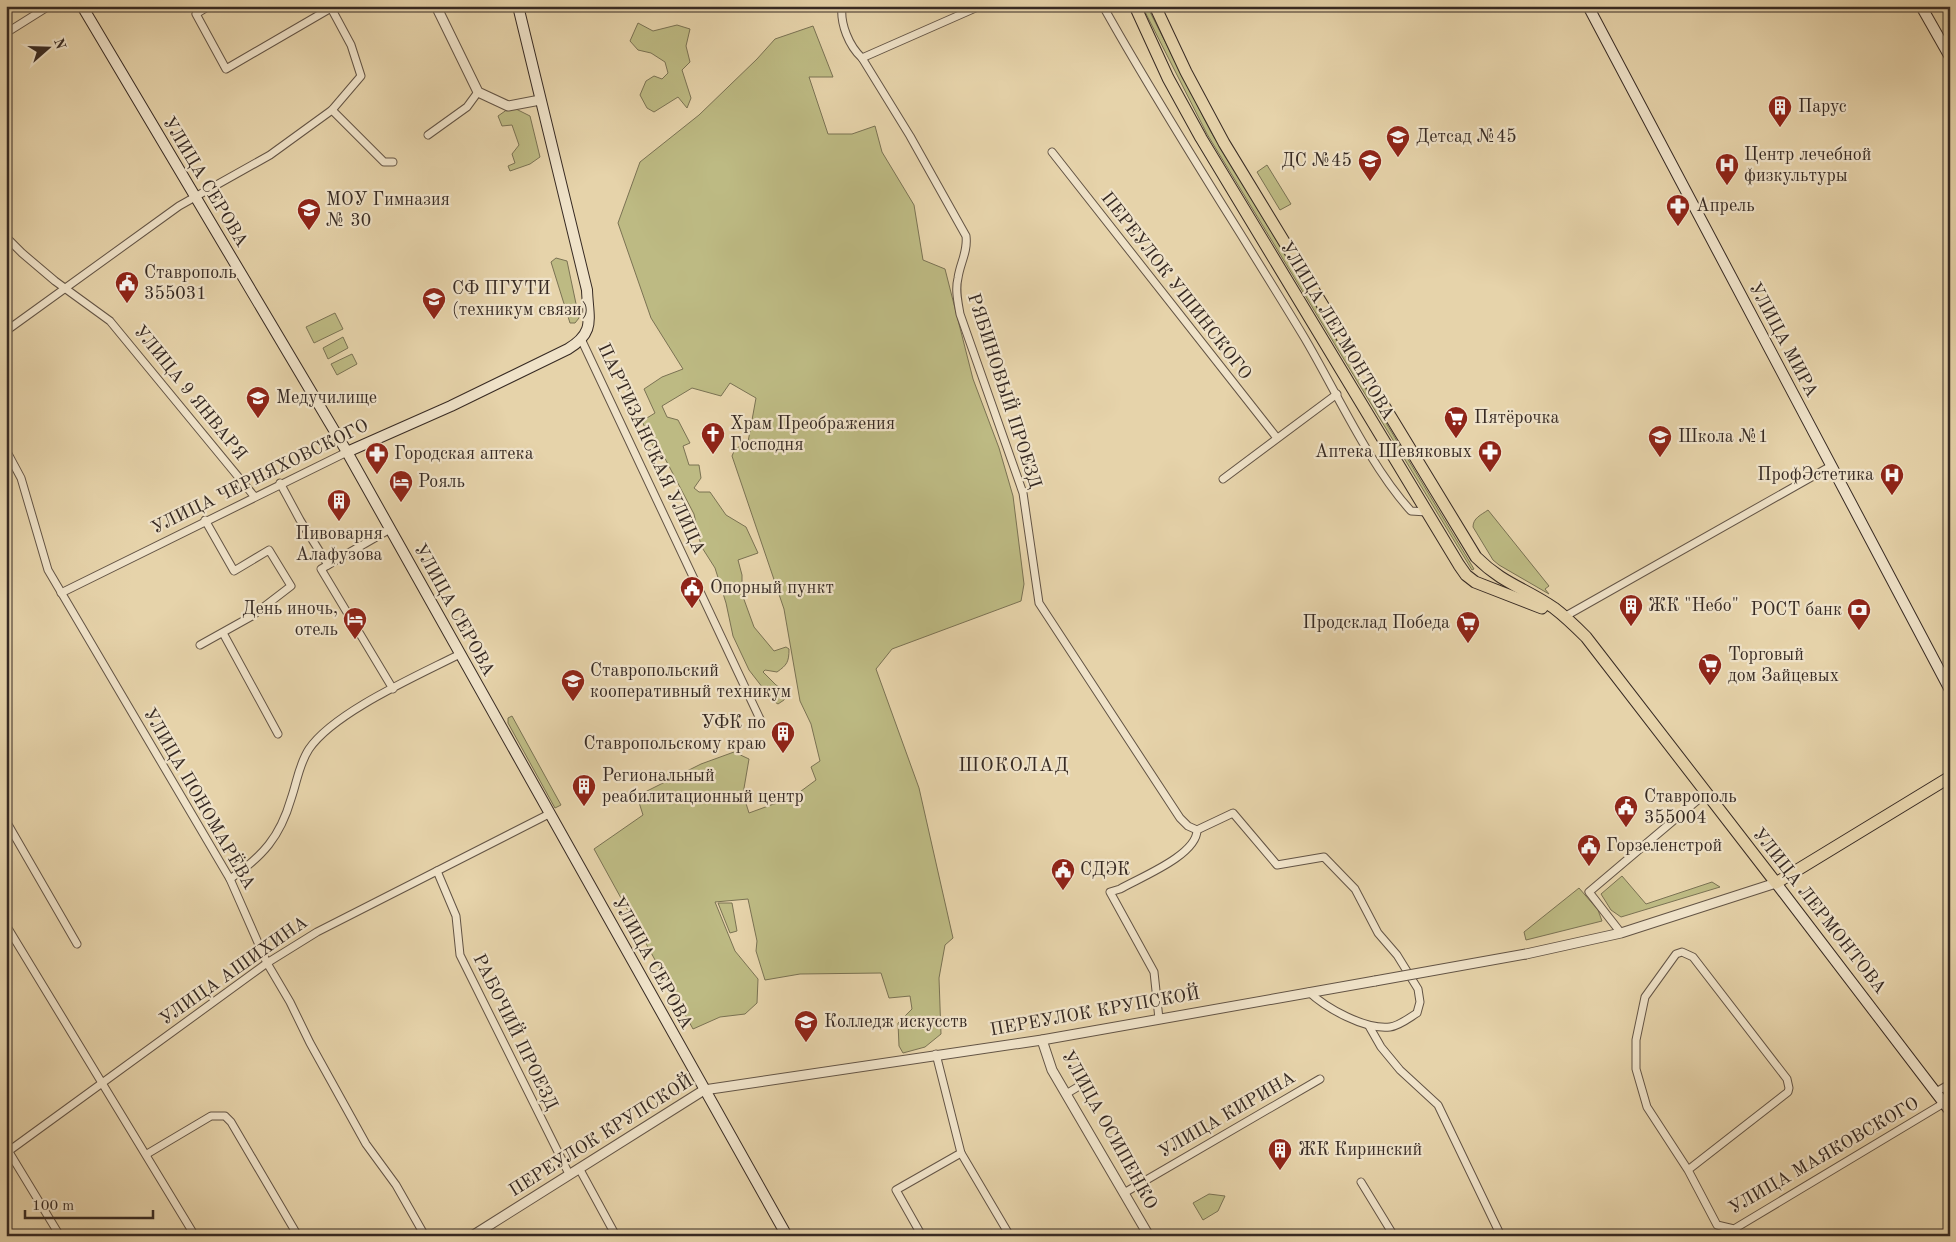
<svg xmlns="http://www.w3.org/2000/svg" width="1956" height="1242" font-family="'Old Standard TT',serif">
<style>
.green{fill:#bdba83;stroke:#7a7253}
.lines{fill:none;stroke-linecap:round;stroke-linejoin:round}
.minor-casing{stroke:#635445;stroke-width:9}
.tertiary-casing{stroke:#635445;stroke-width:11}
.secondary-casing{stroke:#372a23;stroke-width:12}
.primary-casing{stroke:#372a23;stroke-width:13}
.minor{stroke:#efe2c8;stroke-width:7}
.tertiary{stroke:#efe2c8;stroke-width:9}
.secondary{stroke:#efe2c8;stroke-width:10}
.primary{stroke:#e6d3aa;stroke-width:11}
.tertiary-bridge-casing{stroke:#635445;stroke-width:11;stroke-linecap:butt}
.tertiary-bridge{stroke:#efe2c8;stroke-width:9}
.labels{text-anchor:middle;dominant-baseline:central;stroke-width:4.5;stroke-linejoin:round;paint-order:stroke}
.poi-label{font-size:18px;fill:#372a23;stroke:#efe2c8;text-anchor:start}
.street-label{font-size:18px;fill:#372a23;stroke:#efe2c8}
.neighbourhood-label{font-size:19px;letter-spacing:1px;fill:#372a23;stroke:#efe2c8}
</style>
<rect width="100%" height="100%" fill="#e6d3aa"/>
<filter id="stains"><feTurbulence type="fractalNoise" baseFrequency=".004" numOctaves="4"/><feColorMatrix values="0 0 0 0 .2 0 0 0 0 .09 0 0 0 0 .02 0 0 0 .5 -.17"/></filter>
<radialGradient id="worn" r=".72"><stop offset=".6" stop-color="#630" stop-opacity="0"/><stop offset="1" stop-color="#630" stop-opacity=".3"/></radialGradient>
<g class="green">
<polygon points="1142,6 1147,6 1211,132 1474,569 1472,570 1207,134"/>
<polygon points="638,23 653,31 677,25 690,29 686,46 690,62 682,70 691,98 687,108 678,97 654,112 647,108 640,95 646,81 654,76 662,79 668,73 665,62 651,53 638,50 630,41"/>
<path d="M 813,26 L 833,77 L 809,77 L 828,134 L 852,134 L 875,126 L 882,152 L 914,205 L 923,260 L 945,269 L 973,379 L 999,448 L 1013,496 L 1024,584 L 1021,601 L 892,649 L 876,669 L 919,788 L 953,938 L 945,945 L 939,978 L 941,1034 L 925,1047 L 903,1053 L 899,1046 L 898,1023 L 912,1009 L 910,996 L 889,998 L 881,973 L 800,974 L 765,980 L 756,951 L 757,941 L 748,899 L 715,902 L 735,951 L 758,979 L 757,1003 L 745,1014 L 720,1017 L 693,1029 L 594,849 L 643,815 L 637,796 L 701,764 L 734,752 L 749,759 L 743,794 L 749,813 L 793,797 L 816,780 L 811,767 L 820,761 L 811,724 L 800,701 L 784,609 L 732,456 L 735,449 L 748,442 L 756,398 L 730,383 L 721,396 L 692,388 L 662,406 L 667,417 L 678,420 L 690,443 L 683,446 L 689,465 L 699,465 L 701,478 L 694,488 L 699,492 L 710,492 L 726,515 L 746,527 L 758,553 L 738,560 L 742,575 L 742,594 L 754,627 L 774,651 L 786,647 L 789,649 C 789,662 787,665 777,672 L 765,670 L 763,672 L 776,685 L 787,692 L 784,700 L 778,704 L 773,701 L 749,670 L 733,636 L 726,603 L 715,568 L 701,546 L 694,514 L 659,447 L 654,449 L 642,421 L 655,413 L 644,389 L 662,377 L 683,369 L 651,318 L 618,223 L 640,162 L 699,115 L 757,59 L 775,39 Z"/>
<polygon points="508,109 516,109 530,116 540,157 530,164 510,171 508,166 515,163 512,154 519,145 512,125 502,126 498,116"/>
<polygon points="1267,165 1291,204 1280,210 1257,172"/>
<polygon points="556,258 567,261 579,318 575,323 570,323 551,262"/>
<polygon points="335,313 343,329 314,343 306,327"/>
<polygon points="343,337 348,348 328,359 323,348"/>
<polygon points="352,354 357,364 337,375 331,364"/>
<path d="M 1488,510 L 1549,586 L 1545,589 L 1549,594 L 1499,565 L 1493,560 L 1473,527 C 1473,518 1481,515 1488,510 Z"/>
<polygon points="512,716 561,805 555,808 508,723 508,718"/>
<polygon points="1622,876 1646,904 1712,882 1720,887 1621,917 1611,910 1601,894"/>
<polygon points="1579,888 1598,910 1602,921 1526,940 1524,932"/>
<polygon points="718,903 732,903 737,931 730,933"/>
<polygon points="1209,1194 1225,1196 1218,1211 1203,1220 1193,1203"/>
</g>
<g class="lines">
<g class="minor-casing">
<g id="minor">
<polyline points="209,6 196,14 226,69 331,8"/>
<path d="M 842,6 C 840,24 849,46 862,58 L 910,136 L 966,236 C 968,252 960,263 958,278 C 955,290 958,302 960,314 L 1023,493 L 1039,603 L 1180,818 L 1188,826 L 1197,830 L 1233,813 L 1277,865 L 1324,857 L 1355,889 L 1378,933 L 1397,955 L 1418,989 L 1420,1002 L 1417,1013 C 1409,1018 1399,1026 1390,1027 C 1365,1030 1326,1008 1309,992"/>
<path d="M 1103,6 C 1166,119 1237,226 1304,337 C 1336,391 1369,465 1411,511 L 1427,512"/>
<polyline points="6,33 49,6"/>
<polyline points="862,58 980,6"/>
<polyline points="332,110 384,162 393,162"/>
<polyline points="428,135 467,107 478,92"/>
<polyline points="1052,152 1277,438"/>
<polyline points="6,237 22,253 55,281 110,321 254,496"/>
<polyline points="6,331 179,206 270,155 332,110 361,76 351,45 330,6"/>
<polyline points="582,341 760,719"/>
<polyline points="6,450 21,478 48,570 230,879 267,963 290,1002 310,1043 366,1144 396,1185 425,1236"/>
<polyline points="1223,479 1337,394"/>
<polyline points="280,483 300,520 328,565"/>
<polyline points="390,529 321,569 393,689"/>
<polyline points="61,593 347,452"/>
<polyline points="1564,617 1831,466"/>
<polyline points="223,633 278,734"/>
<polyline points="200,645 252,616 291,586 269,550 234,571 205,520"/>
<polyline points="6,821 77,944"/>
<polyline points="437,871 456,916 460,955 569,1174"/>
<path d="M 230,879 C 263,856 280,837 291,799 C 297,782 299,764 309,749 C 334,712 419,675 460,654"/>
<polyline points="6,925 195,1236"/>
<polyline points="1621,933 1589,892 1706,793"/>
<path d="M 1159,1019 L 1154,972 L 1110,892 L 1120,889 C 1141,877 1197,855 1197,830"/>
<polyline points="1369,1026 1381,1047 1400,1070 1438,1105 1501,1236"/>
<polyline points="1936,1092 1950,1084"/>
<polyline points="1066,1094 1081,1085"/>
<polyline points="6,1147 60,1236"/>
<polyline points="6,1153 267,963 317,932 549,814"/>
<polyline points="961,1153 1010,1236"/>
<polyline points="147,1154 211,1116 225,1116 231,1122 298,1236"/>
<polyline points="579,1168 616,1236"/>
<polyline points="1688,1170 1647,1107 1636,1069 1636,1040 1645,997 1676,954 1682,952 1693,957 1787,1079 1789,1088 1788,1092 1688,1170 1717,1225 1734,1229 1944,1103"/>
<polyline points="1361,1182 1394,1236"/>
<polyline points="1124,1193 1320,1079"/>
<polyline points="922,1236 896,1190 961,1153 936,1054"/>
</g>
</g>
<g class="tertiary-casing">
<g id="tertiary">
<polyline points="436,6 478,92 508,106 540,100"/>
<polyline points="1526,954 1621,933 1776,883"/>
<polyline points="1042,1040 1052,1070 1149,1236"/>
<polyline points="472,1236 704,1090 1042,1040 1375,981"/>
</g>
</g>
<g class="secondary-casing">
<g id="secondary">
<polyline points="82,6 347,452 787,1236"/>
<polyline points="1588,6 1950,690"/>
<polyline points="1921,6 1950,57"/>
<path d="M 347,452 L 451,406 L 568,349 C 596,332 588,319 587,290 L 518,6"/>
<polyline points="1776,883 1950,1111"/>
</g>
</g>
<g class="primary-casing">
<g id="primary">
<polyline points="1135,6 1168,78 1201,138 1459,565 1466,575 1475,582 1542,608"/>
<path d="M 1155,6 L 1186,72 L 1224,143 L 1476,557 C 1503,584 1525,588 1554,608 C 1566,617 1576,627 1586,637 L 1776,883 L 1950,777"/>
</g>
</g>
<use href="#minor" class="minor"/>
<use href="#tertiary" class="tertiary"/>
<use href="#secondary" class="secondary"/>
<use href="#primary" class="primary"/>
<g class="tertiary-bridge-casing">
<polyline id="tertiary-bridge" points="1375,981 1526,954"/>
</g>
<use href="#tertiary-bridge" class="tertiary-bridge"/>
</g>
<defs>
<g id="building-pin" transform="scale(1.25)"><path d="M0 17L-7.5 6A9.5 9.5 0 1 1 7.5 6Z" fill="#8f2418" stroke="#efe2c8"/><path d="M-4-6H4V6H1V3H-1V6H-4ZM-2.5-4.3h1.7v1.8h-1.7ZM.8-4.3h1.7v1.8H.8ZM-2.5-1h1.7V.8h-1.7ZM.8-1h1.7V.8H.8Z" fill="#fff"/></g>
<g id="school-pin" transform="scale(1.25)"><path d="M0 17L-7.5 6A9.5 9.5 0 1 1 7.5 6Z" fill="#8f2418" stroke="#efe2c8"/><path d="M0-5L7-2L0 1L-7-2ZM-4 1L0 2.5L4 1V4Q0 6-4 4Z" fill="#fff"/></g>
<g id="hospital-pin" transform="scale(1.25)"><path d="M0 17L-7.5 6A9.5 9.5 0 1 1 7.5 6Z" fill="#8f2418" stroke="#efe2c8"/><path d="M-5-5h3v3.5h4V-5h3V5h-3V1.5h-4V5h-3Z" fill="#fff"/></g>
<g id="pharmacy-pin" transform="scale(1.25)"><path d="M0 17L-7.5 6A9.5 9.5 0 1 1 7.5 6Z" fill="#8f2418" stroke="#efe2c8"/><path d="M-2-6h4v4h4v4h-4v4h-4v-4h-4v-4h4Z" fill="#fff"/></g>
<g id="civic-pin" transform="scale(1.25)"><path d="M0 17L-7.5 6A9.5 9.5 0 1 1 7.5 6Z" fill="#8f2418" stroke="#efe2c8"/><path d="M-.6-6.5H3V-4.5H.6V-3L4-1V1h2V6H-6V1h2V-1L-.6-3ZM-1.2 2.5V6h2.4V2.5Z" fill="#fff"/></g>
<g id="university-pin" transform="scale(1.25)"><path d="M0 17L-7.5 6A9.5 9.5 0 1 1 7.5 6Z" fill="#8f2418" stroke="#efe2c8"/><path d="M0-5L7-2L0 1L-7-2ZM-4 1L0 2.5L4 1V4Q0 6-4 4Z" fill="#fff"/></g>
<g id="supermarket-pin" transform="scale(1.25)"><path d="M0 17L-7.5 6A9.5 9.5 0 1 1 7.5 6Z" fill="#8f2418" stroke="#efe2c8"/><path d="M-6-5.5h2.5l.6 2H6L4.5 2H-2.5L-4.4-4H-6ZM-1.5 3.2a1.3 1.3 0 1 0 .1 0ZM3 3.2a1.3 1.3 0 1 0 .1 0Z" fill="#fff"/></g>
<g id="church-pin" transform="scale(1.25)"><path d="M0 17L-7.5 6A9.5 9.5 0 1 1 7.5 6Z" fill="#8f2418" stroke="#efe2c8"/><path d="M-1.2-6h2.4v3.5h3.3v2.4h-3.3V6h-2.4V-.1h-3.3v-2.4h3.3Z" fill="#fff"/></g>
<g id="hotel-pin" transform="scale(1.25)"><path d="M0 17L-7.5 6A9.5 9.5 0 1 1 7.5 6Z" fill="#8f2418" stroke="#efe2c8"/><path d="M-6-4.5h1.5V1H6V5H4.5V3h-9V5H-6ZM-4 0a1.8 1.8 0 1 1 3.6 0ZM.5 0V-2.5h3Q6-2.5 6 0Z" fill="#fff"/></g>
<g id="bank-pin" transform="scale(1.25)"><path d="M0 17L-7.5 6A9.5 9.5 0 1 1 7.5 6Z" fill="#8f2418" stroke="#efe2c8"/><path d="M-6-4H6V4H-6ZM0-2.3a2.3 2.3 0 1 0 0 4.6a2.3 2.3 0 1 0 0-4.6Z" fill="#fff"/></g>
</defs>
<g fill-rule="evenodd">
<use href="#building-pin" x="1780" y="107"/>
<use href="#school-pin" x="1398" y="137"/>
<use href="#school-pin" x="1370" y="161"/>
<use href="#hospital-pin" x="1727" y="165"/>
<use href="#pharmacy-pin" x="1678" y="206"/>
<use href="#school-pin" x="309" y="210"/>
<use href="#civic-pin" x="127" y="283"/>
<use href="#university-pin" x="434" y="299"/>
<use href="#university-pin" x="258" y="398"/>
<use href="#supermarket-pin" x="1456" y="418"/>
<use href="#church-pin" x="713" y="434"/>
<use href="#school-pin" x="1660" y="437"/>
<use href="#pharmacy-pin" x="1490" y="452"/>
<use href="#pharmacy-pin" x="377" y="454"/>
<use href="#hospital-pin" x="1892" y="475"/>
<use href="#hotel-pin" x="401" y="482"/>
<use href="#building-pin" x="339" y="501"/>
<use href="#civic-pin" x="692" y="588"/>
<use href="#building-pin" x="1631" y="606"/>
<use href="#bank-pin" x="1859" y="610"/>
<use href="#hotel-pin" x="355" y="619"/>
<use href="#supermarket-pin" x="1468" y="623"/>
<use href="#supermarket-pin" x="1710" y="665"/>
<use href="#university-pin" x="573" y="681"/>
<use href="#building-pin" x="783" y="733"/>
<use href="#building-pin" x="584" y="786"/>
<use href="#civic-pin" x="1626" y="807"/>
<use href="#civic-pin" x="1589" y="846"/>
<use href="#civic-pin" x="1063" y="870"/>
<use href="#university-pin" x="806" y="1022"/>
<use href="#building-pin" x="1280" y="1150"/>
</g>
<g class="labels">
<g class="poi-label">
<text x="1798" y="107">Парус</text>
<text x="1416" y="137">Детсад №45</text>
<text x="1744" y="155">Центр лечебной<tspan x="1744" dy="21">физкультуры</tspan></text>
<text x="1352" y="161" text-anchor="end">ДС №45</text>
<text x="326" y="200">МОУ Гимназия<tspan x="326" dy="21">№ 30</tspan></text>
<text x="1696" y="206">Апрель</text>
<text x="144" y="273">Ставрополь<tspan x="144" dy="21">355031</tspan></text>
<text x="452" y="289">СФ ПГУТИ<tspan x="452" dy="21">(техникум связи)</tspan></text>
<text x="276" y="398">Медучилище</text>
<text x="1474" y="418">Пятёрочка</text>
<text x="730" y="424">Храм Преображения<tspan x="730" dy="21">Господня</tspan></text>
<text x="1678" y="437">Школа №1</text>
<text x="1472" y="452" text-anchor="end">Аптека Шевяковых</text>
<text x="394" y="454">Городская аптека</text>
<text x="1874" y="475" text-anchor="end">ПрофЭстетика</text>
<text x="418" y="482">Рояль</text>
<text x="339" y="534" text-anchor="middle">Пивоварня<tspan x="339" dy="21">Алафузова</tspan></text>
<text x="710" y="588">Опорный пункт</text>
<text x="1648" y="606">ЖК "Небо"</text>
<text x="338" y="609" text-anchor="end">День иночь,<tspan x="338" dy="21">отель</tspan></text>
<text x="1842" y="610" text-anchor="end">РОСТ банк</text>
<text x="1450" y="623" text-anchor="end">Продсклад Победа</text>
<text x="1728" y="655">Торговый<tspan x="1728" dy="21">дом Зайцевых</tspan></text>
<text x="590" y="671">Ставропольский<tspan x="590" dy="21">кооперативный техникум</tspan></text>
<text x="766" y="723" text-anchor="end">УФК по<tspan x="766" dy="21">Ставропольскому краю</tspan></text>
<text x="602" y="776">Региональный<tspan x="602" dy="21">реабилитационный центр</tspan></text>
<text x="1644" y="797">Ставрополь<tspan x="1644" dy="21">355004</tspan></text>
<text x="1606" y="846">Горзеленстрой</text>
<text x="1080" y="870">СДЭК</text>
<text x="824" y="1022">Колледж искусств</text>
<text x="1298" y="1150">ЖК Киринский</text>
</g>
<g class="street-label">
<text transform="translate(205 182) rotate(59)">УЛИЦА СЕРОВА</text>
<text transform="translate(1176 286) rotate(52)">ПЕРЕУЛОК УШИНСКОГО</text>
<text transform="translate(1337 331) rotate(59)">УЛИЦА ЛЕРМОНТОВА</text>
<text transform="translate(1783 340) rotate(62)">УЛИЦА МИРА</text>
<text transform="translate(1004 391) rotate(72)">РЯБИНОВЫЙ ПРОЕЗД</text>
<text transform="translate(190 393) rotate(51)">УЛИЦА 9 ЯНВАРЯ</text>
<text transform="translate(651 449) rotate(65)">ПАРТИЗАНСКАЯ УЛИЦА</text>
<text transform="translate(260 477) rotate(-26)">УЛИЦА ЧЕРНЯХОВСКОГО</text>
<text transform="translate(454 610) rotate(61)">УЛИЦА СЕРОВА</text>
<text transform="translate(199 799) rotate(60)">УЛИЦА ПОНОМАРЁВА</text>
<text transform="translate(1819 911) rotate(52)">УЛИЦА ЛЕРМОНТОВА</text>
<text transform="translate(652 963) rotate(61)">УЛИЦА СЕРОВА</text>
<text transform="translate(234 971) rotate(-35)">УЛИЦА АШИХИНА</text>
<text transform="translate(1095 1012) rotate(-10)">ПЕРЕУЛОК КРУПСКОЙ</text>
<text transform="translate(515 1032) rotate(64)">РАБОЧИЙ ПРОЕЗД</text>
<text transform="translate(1227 1115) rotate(-30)">УЛИЦА КИРИНА</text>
<text transform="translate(1109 1130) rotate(61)">УЛИЦА ОСИПЕНКО</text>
<text transform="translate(601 1136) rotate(-32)">ПЕРЕУЛОК КРУПСКОЙ</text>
<text transform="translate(1824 1156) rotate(-30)">УЛИЦА МАЯКОВСКОГО</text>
</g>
<g class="neighbourhood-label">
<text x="1014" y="766">ШОКОЛАД</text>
</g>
</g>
<rect width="1956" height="1242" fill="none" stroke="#e6d3aa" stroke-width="25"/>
<rect x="8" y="8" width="1941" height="1227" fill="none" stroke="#372a23" stroke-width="2.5"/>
<rect x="12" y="12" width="1931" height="1217" fill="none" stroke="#372a23"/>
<g transform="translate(48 48) rotate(70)" stroke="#efe2c8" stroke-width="4" paint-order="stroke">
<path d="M0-4L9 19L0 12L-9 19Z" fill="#372a23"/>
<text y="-8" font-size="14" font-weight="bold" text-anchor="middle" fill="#372a23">N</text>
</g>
<path d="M25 1210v8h128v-8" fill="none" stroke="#372a23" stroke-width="2.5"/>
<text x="32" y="1210" font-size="15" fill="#372a23" stroke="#efe2c8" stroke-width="4" paint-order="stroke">100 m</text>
<rect width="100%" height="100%" filter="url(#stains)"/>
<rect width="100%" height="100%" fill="url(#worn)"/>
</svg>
